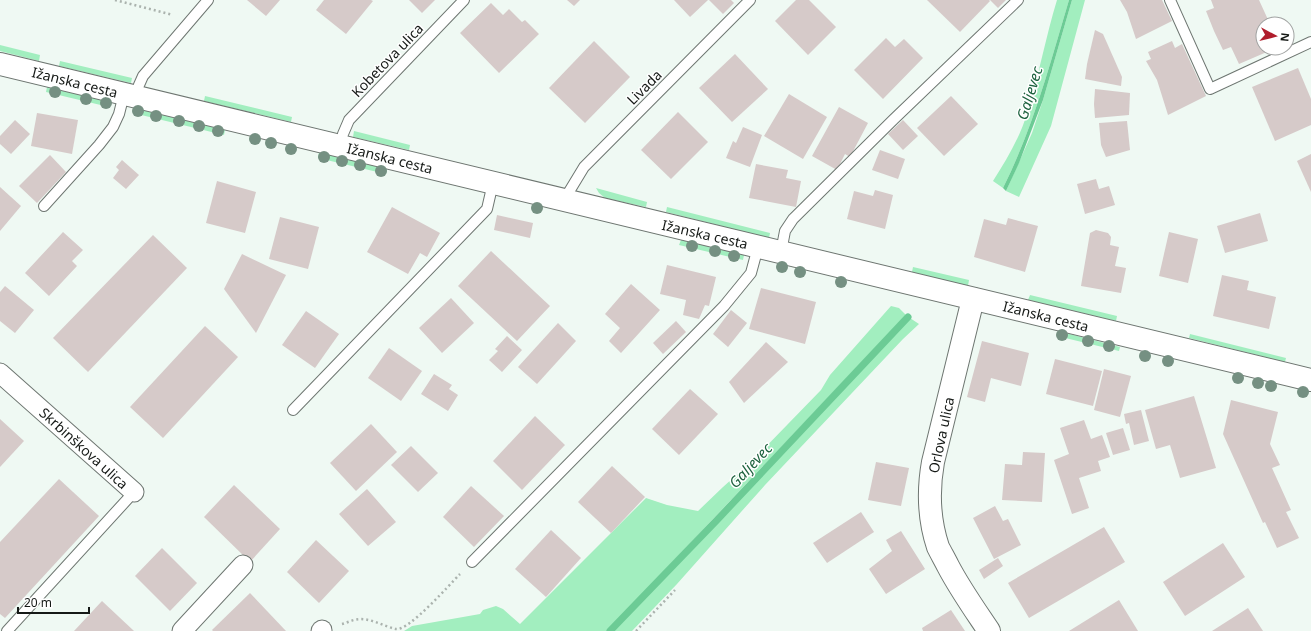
<svg xmlns="http://www.w3.org/2000/svg" width="1311" height="631" font-family="'Noto Sans',sans-serif">
<style>
.green{fill:#a2eebf}
.water{fill:#6ccb95}
.lines{fill:none;stroke-linecap:round;stroke-linejoin:round}
.stream{stroke:#6ccb95;stroke-width:7}
.building{fill:#d6cac9}
.lane-casing{stroke:#6e7671;stroke-width:12}
.street-casing{stroke:#6e7671;stroke-width:21}
.secondary-casing{stroke:#6e7671;stroke-width:24}
.path{stroke:#abb3ae;stroke-width:2.5;stroke-dasharray:2 3;stroke-linecap:butt}
.lane{stroke:#fff;stroke-width:10}
.street{stroke:#fff;stroke-width:19}
.secondary{stroke:#fff;stroke-width:22}
.tree{fill:#759082}
.labels{text-anchor:middle;dominant-baseline:central;stroke-width:3;stroke-linejoin:round;paint-order:stroke}
.street-label{font-size:14px;fill:#151916;stroke:#fff}
.water-label{font-size:15px;font-style:italic;fill:#1e633f;stroke:#fff}
</style>
<rect width="100%" height="100%" fill="#eff9f3"/>
<g class="green">
<path d="M 1057,0 L 1069,0 C 1050,64 1033,128 1003,188 L 993,181 C 1007,159 1021,136 1028,110 C 1039,74 1046,36 1057,0 Z"/>
<polygon points="1072,0 1085,0 1051,126 1019,197 1006,191 1032,133 1043,100"/>
<polygon points="0,45 40,55 39,61 0,51"/>
<polygon points="60,61 132,78 131,83 59,66"/>
<polygon points="47,87 110,102 109,107 46,92"/>
<polygon points="205,96 292,117 291,122 204,101"/>
<polygon points="134,108 225,130 224,135 133,113"/>
<polygon points="354,131 410,145 409,150 353,137"/>
<polygon points="319,152 387,169 386,174 318,158"/>
<polygon points="596,188 647,202 646,207 605,198 599,193"/>
<polygon points="667,207 770,233 769,238 666,212"/>
<polygon points="681,240 744,255 743,260 679,245"/>
<polygon points="913,267 969,280 968,286 912,272"/>
<polygon points="1030,295 1117,316 1116,321 1028,300"/>
<polygon points="891,306 899,308 906,315 607,631 404,631 412,626 480,614 483,610 496,606 503,609 520,624 646,498 667,505 698,511 723,487 752,461 821,390 830,375"/>
<polygon points="910,318 919,324 903,339 765,485 677,584 632,631 612,631 718,521 877,351"/>
<polygon points="1058,331 1120,347 1119,351 1057,336"/>
<polygon points="1190,334 1286,358 1285,362 1189,338"/>
</g>
<path class="water" d="M 1069,0 L 1072,0 L 1043,100 L 1019,163 L 1006,191 L 1003,188 C 1033,128 1050,64 1069,0 Z"/>
<g class="lines">
<polyline class="stream" points="610,631 717,520 908,317"/>
</g>
<g class="building">
<polygon points="247,0 280,0 266,16"/>
<polygon points="324,0 371,0 373,1 346,34 316,10"/>
<polygon points="409,0 435,0 422,13"/>
<polygon points="567,0 580,0 574,6"/>
<polygon points="674,0 708,0 690,17"/>
<polygon points="709,0 731,0 734,3 723,14"/>
<polygon points="796,0 809,0 836,27 808,55 775,21"/>
<polygon points="927,0 989,0 990,1 960,32"/>
<polygon points="990,0 1006,0 998,8"/>
<polygon points="1120,0 1162,0 1172,21 1136,39 1127,12"/>
<polygon points="1211,0 1259,0 1270,24 1263,24 1263,48 1276,48 1239,64 1231,47 1223,50 1214,31 1206,11 1214,8"/>
<polygon points="491,3 503,15 509,9 522,22 525,20 539,34 499,73 460,33"/>
<polygon points="1095,30 1103,34 1122,77 1121,86 1085,79 1087,64"/>
<polygon points="886,38 895,47 904,39 923,58 883,99 854,70"/>
<polygon points="594,41 630,77 585,123 549,88"/>
<polygon points="1172,41 1175,48 1182,44 1206,96 1168,115 1157,80 1146,61 1151,59 1148,52"/>
<polygon points="735,54 768,89 732,122 699,88"/>
<polygon points="1298,68 1311,99 1311,125 1275,141 1252,87"/>
<polygon points="1095,89 1130,93 1129,115 1095,118 1094,104"/>
<polygon points="789,94 827,117 803,159 764,136"/>
<polygon points="951,96 978,124 944,156 917,128"/>
<polygon points="839,107 868,123 850,157 845,154 837,170 812,156"/>
<polygon points="678,112 708,142 671,179 641,150"/>
<polygon points="37,113 78,120 72,154 31,146"/>
<polygon points="15,120 30,134 11,154 0,144 0,136"/>
<polygon points="903,120 918,136 903,150 888,134"/>
<polygon points="1127,121 1130,150 1106,157 1101,145 1099,123"/>
<polygon points="743,127 762,135 750,167 726,158 733,141 736,143"/>
<polygon points="880,150 905,159 898,179 872,170"/>
<polygon points="1311,154 1311,192 1297,161"/>
<polygon points="50,155 66,172 37,203 19,186"/>
<polygon points="122,160 139,175 126,189 113,178 119,170 116,167"/>
<polygon points="756,164 788,170 786,178 801,181 796,207 749,198"/>
<polygon points="1096,179 1099,189 1109,186 1115,205 1085,214 1077,184"/>
<polygon points="217,181 256,192 245,233 206,223"/>
<polygon points="0,187 21,206 0,231"/>
<polygon points="875,190 893,195 885,229 847,219 854,191 873,196"/>
<polygon points="392,207 440,233 427,257 420,253 408,274 367,252"/>
<polygon points="1260,213 1268,241 1225,253 1217,226"/>
<polygon points="497,215 533,223 530,238 494,230"/>
<polygon points="280,217 319,227 308,269 269,259"/>
<polygon points="1008,218 1038,226 1025,272 974,257 984,219 1006,225"/>
<polygon points="1096,230 1108,233 1111,237 1110,245 1119,247 1115,266 1126,268 1121,293 1081,286 1090,233"/>
<polygon points="63,232 83,250 72,261 77,266 49,296 25,273"/>
<polygon points="1169,232 1198,239 1188,283 1159,276"/>
<polygon points="153,235 187,268 88,372 53,338"/>
<polygon points="491,251 550,306 517,341 458,286"/>
<polygon points="242,254 286,275 256,333 224,289"/>
<polygon points="667,265 716,277 709,306 705,305 699,319 683,315 686,300 660,294"/>
<polygon points="1222,275 1249,281 1247,290 1276,297 1269,329 1213,316"/>
<polygon points="631,284 660,310 621,353 609,341 620,328 605,314"/>
<polygon points="5,286 34,310 15,333 0,321 0,292"/>
<polygon points="761,288 816,302 805,344 749,329"/>
<polygon points="451,298 474,323 442,353 419,328"/>
<polygon points="731,310 747,323 728,347 713,334"/>
<polygon points="306,311 339,334 315,368 282,345"/>
<polygon points="676,321 686,332 663,354 653,343"/>
<polygon points="558,323 576,341 537,384 518,367"/>
<polygon points="205,326 238,357 163,438 130,407"/>
<polygon points="507,336 522,350 502,372 489,360 498,351 495,349"/>
<polygon points="982,341 1029,353 1021,386 991,378 985,402 967,397"/>
<polygon points="766,342 788,362 744,403 729,382"/>
<polygon points="389,348 422,371 401,401 368,378"/>
<polygon points="1055,359 1102,371 1093,406 1046,394"/>
<polygon points="1104,369 1131,376 1120,417 1094,410"/>
<polygon points="434,374 452,385 449,389 458,395 448,411 421,394"/>
<polygon points="690,389 718,414 679,455 652,429"/>
<polygon points="1194,396 1216,468 1180,478 1170,445 1156,449 1145,410"/>
<polygon points="1231,400 1278,412 1270,444 1280,465 1272,468 1291,510 1286,512 1299,538 1277,548 1265,522 1263,523 1223,434"/>
<polygon points="1141,410 1149,441 1134,445 1129,423 1126,424 1124,414"/>
<polygon points="535,416 565,445 522,490 493,461"/>
<polygon points="0,419 24,441 0,467"/>
<polygon points="1084,420 1091,439 1102,435 1110,457 1098,461 1101,471 1079,478 1089,508 1072,514 1054,460 1069,454 1060,428"/>
<polygon points="371,424 397,452 356,491 330,463"/>
<polygon points="1123,428 1130,450 1113,455 1106,433"/>
<polygon points="411,446 438,473 418,492 391,465"/>
<polygon points="1023,452 1045,453 1042,502 1002,500 1005,464 1022,465"/>
<polygon points="876,462 909,468 901,506 868,500"/>
<polygon points="612,466 645,497 611,533 578,502"/>
<polygon points="59,479 99,516 5,618 0,614 0,542"/>
<polygon points="234,485 280,529 250,562 204,517"/>
<polygon points="471,486 504,516 474,547 443,517"/>
<polygon points="367,489 396,522 368,546 339,514"/>
<polygon points="995,506 1003,521 1008,519 1021,545 994,559 973,518"/>
<polygon points="861,512 874,532 827,563 813,543"/>
<polygon points="1104,527 1125,562 1029,618 1008,583"/>
<polygon points="551,530 581,558 546,597 515,569"/>
<polygon points="901,531 925,569 886,594 869,569 892,551 886,540"/>
<polygon points="316,540 349,571 319,603 287,572"/>
<polygon points="1223,543 1245,577 1185,616 1163,582"/>
<polygon points="162,548 197,583 170,611 135,576"/>
<polygon points="998,558 1003,566 984,579 979,570"/>
<polygon points="250,593 286,631 213,631 212,630"/>
<polygon points="1119,600 1138,631 1069,631"/>
<polygon points="102,601 134,631 74,631"/>
<polygon points="1248,608 1263,631 1212,631"/>
<polygon points="951,610 965,631 923,631 922,628"/>
</g>
<g class="lines">
<g class="lane-casing">
<g id="lane">
<polyline points="1170,0 1210,89 1311,42"/>
<polyline points="135,96 139,85 143,76 208,0"/>
<polyline points="340,145 343,134 349,120 464,0"/>
<polyline points="564,200 584,167 750,0"/>
<polyline points="44,206 99,145 113,127 119,114 124,94"/>
<polyline points="781,252 785,231 793,219 894,119 1018,0"/>
<polyline points="293,410 487,209 493,183"/>
<polyline points="472,562 724,306 751,273 758,247"/>
<polyline points="7,631 134,492"/>
</g>
</g>
<g class="street-casing">
<g id="street">
<polyline points="0,373 134,492"/>
<polyline points="182,631 243,565"/>
<polyline points="321,631 322,630"/>
</g>
</g>
<g class="secondary-casing">
<g id="secondary">
<polyline points="0,64 1311,380"/>
<path d="M 973,299 L 933,462 C 928,490 929,520 938,547 C 941,553 945,560 948,566 C 960,589 975,610 989,631"/>
</g>
</g>
<g class="path">
<polyline points="115,0 173,15"/>
<path d="M 342,624 C 346,623 350,621 354,620 C 368,616 382,626 396,629 C 409,631 449,585 460,574"/>
<polyline points="636,631 675,590"/>
</g>
<use href="#lane" class="lane"/>
<use href="#street" class="street"/>
<use href="#secondary" class="secondary"/>
</g>
<g class="tree">
<circle cx="55" cy="92" r="6"/>
<circle cx="86" cy="99" r="6"/>
<circle cx="106" cy="103" r="6"/>
<circle cx="138" cy="111" r="6"/>
<circle cx="156" cy="116" r="6"/>
<circle cx="179" cy="121" r="6"/>
<circle cx="199" cy="126" r="6"/>
<circle cx="218" cy="131" r="6"/>
<circle cx="255" cy="139" r="6"/>
<circle cx="271" cy="143" r="6"/>
<circle cx="291" cy="149" r="6"/>
<circle cx="324" cy="157" r="6"/>
<circle cx="342" cy="161" r="6"/>
<circle cx="360" cy="165" r="6"/>
<circle cx="381" cy="171" r="6"/>
<circle cx="537" cy="208" r="6"/>
<circle cx="692" cy="246" r="6"/>
<circle cx="715" cy="251" r="6"/>
<circle cx="734" cy="256" r="6"/>
<circle cx="782" cy="267" r="6"/>
<circle cx="800" cy="272" r="6"/>
<circle cx="841" cy="282" r="6"/>
<circle cx="1062" cy="335" r="6"/>
<circle cx="1088" cy="341" r="6"/>
<circle cx="1109" cy="346" r="6"/>
<circle cx="1145" cy="356" r="6"/>
<circle cx="1168" cy="361" r="6"/>
<circle cx="1238" cy="378" r="6"/>
<circle cx="1258" cy="383" r="6"/>
<circle cx="1271" cy="386" r="6"/>
<circle cx="1303" cy="392" r="6"/>
</g>
<g class="labels">
<g class="street-label">
<text transform="translate(387 60) rotate(-46)">Kobetova ulica</text>
<text transform="translate(75 82) rotate(14)">Ižanska cesta</text>
<text transform="translate(644 87) rotate(-45)">Livada</text>
<text transform="translate(390 158) rotate(14)">Ižanska cesta</text>
<text transform="translate(705 234) rotate(13)">Ižanska cesta</text>
<text transform="translate(1046 316) rotate(14)">Ižanska cesta</text>
<text transform="translate(941 435) rotate(-78)">Orlova ulica</text>
<text transform="translate(84 448) rotate(42)">Skrbinškova ulica</text>
</g>
<g class="water-label">
<text transform="translate(1029 93) rotate(-73)">Galjevec</text>
<text transform="translate(750 465) rotate(-47)">Galjevec</text>
</g>
</g>
<g transform="translate(1275 36) rotate(97)"><circle r="19" fill="#ffffff" stroke="#a1a3a2"/>
<path d="M0-3L7 15L0 10L-7 15Z" fill="#b01d2c"/>
<text y="-6" font-size="11" font-weight="bold" text-anchor="middle" fill="#151916">N</text>
</g>
<path d="M18 607v6h71v-6" fill="none" stroke="#151916" stroke-width="2"/>
<text x="24" y="607" font-size="12" fill="#151916" stroke="#ffffff" stroke-width="3" paint-order="stroke">20 m</text>
</svg>
